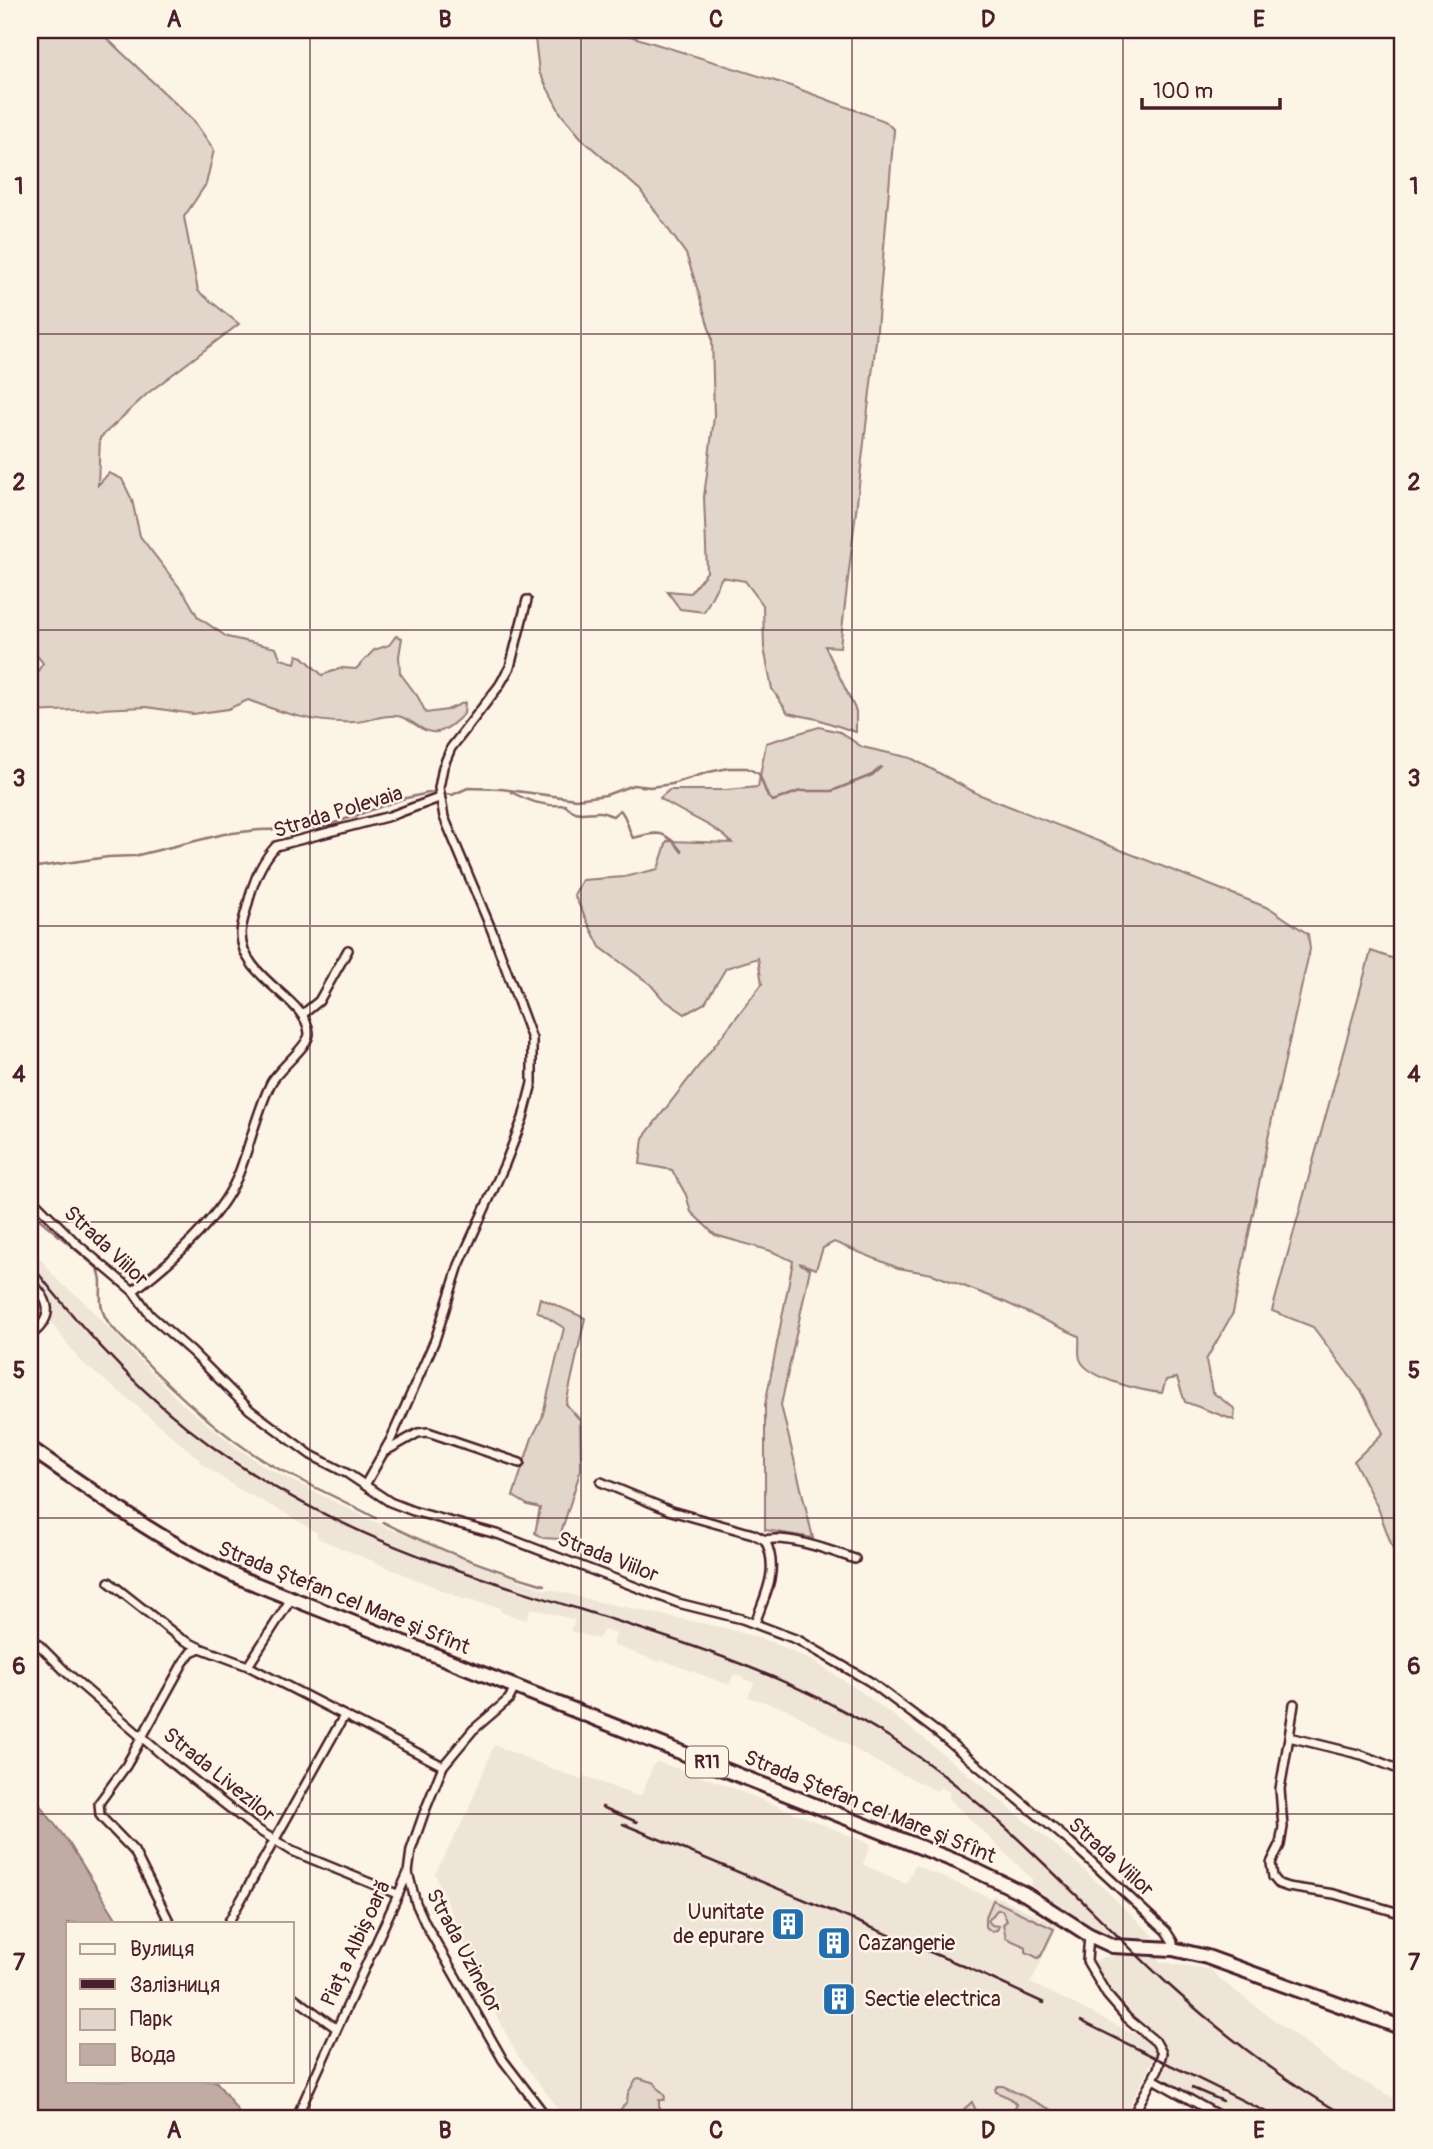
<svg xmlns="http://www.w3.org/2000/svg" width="1433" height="2149" font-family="Pangolin,sans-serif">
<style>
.built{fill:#eee5d7}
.green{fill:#e2d5ca;stroke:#967a7a;stroke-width:2}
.water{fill:#c0aca5;stroke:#917474;stroke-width:2}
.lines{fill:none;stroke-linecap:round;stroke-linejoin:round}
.stream{stroke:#917474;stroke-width:2.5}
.street-casing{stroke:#4a1f2b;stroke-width:12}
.primary-casing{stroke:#4a1f2b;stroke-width:18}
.street{stroke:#fcf5e5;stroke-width:7}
.primary{stroke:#fcf5e5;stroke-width:12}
.rail{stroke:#4a1f2b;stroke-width:2.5}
.grid{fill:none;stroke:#4a1f2b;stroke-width:2;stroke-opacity:0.55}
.labels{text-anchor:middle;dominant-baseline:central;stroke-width:5;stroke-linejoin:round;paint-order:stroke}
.shield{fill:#fcf5e5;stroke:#7f5f63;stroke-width:2}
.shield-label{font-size:19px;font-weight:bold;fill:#4a1f2b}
.street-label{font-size:21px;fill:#4a1f2b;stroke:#fcf5e5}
.poi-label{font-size:21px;fill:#4a1f2b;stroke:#fcf5e5;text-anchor:start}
.neatline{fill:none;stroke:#4a1f2b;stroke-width:2.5}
.grid-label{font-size:23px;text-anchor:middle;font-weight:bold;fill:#4a1f2b}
</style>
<rect width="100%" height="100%" fill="#fcf5e5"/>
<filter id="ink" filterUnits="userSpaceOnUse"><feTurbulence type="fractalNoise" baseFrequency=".0143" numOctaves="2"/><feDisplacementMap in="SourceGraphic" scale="14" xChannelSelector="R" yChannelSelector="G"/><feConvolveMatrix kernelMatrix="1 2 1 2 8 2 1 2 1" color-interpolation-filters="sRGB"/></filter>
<g filter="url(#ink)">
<g class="built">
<polygon points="30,1245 60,1283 79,1297 181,1403 236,1447 265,1467 385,1527 545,1590 550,1589 595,1601 725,1628 772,1642 815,1662 863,1693 922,1737 1077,1863 1155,1937 1142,1938 1161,1962 1211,1969 1221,1980 1338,2068 1403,2103 1403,2119 1232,2119 1193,2101 1161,2075 1165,2047 1119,2004 1093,1962 1103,1957 1116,1956 1107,1936 1031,1886 1032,1879 948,1798 950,1793 941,1787 937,1791 875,1761 787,1709 748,1697 754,1683 734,1674 729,1685 662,1660 660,1662 613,1645 616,1634 604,1630 598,1639 570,1631 575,1620 531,1608 526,1620 501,1612 499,1607 463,1599 317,1538 317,1533 285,1513 237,1488 199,1462 200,1460 121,1393 80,1361 44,1312 44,1306 30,1288"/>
<polygon points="494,1745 581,1780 584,1776 637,1796 642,1794 653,1765 657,1762 713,1780 871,1844 863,1864 906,1884 915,1865 991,1898 993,1895 1058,1925 1031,1983 1151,2042 1156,2049 1156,2054 1123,2119 566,2119 518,2056 488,2000 435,1874 467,1813"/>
</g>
<g class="green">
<path d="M 30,30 L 98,30 L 194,121 L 214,150 L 206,184 L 184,217 L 198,291 L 239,324 L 148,393 L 100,438 L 98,485 L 109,473 L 122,479 L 132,500 L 140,536 L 186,596 L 198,617 L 227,637 L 276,648 L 281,659 L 295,663 L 297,655 L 303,657 L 322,675 L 342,668 L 356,669 L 374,650 L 389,645 L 396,636 L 402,638 L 399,656 L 400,673 L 418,697 L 426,713 L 447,710 L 465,702 L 464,714 C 457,720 447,731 437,732 C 421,734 411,717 397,716 C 383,714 368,722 354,722 C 317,724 282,713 248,700 L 228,709 L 193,714 L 146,707 L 30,712 L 30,683 L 43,663 L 30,647 Z"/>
<polygon points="534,30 611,30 788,85 885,121 894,130 876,341 840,647 825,646 856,711 856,732 817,719 788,713 772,689 764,648 763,605 745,581 722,577 704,612 680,609 667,591 690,593 707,572 704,497 714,417 712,338 694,278 686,254 640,190 583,140 561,114 539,72"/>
<path d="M 819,727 L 840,732 L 862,747 L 911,758 L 978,794 L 1271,909 L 1308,934 L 1310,949 L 1274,1109 L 1233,1313 L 1206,1360 L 1212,1392 L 1235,1409 L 1234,1420 L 1185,1402 L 1177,1378 L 1166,1380 L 1162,1393 C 1143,1391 1087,1379 1080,1359 C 1078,1353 1080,1343 1079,1336 L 1000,1300 L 932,1274 L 898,1268 L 834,1242 L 823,1248 L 816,1269 L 799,1263 L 810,1269 L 781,1405 L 813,1538 L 765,1530 L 765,1405 L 793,1261 L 771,1251 L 715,1235 L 691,1212 L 686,1195 L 672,1170 L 640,1164 L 643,1138 L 762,984 L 758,958 L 726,968 L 705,1003 L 685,1014 L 663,999 L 650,984 L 600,947 L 574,895 L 582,880 L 624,877 L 658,869 L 667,841 L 732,843 C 713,823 683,815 660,798 L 669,790 L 726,790 L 758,787 L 766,743 Z"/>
<polygon points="1371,951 1403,962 1403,1553 1393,1549 1378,1508 1354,1461 1383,1433 1363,1394 1313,1327 1272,1311"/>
<polygon points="540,1298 585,1318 566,1404 580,1420 581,1469 559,1539 543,1538 535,1533 540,1508 528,1505 513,1496 532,1438 542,1418 564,1328 537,1311"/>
<polygon points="993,1900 1054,1929 1041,1956 1038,1958 1026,1952 1026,1947 1006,1938 1003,1924 1007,1921 1002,1910 997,1910 988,1921 992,1925 999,1926 997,1930 991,1931 985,1926 985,1919"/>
<polygon points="639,2078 655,2083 657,2088 662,2092 665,2097 664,2100 659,2100 659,2110 673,2119 620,2119 618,2113 627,2101 628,2093 636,2079"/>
<polygon points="998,2086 1003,2086 1070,2119 1003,2119 1017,2105 1010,2098 996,2092 995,2089"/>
<polygon points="972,2102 978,2115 987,2119 976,2119 971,2117 962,2119 962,2111"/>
</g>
<polygon class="water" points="30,1792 69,1843 119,1923 68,1923 68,2081 216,2081 244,2119 30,2119"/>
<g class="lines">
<g class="stream">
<path d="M 511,792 C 529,801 544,807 565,805 C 578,818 586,811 601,812 C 602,812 612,816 613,816 L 620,810 C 627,816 628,830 633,838 C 658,831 666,830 682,852"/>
<polyline points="447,794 452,795 468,788 501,789 576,799 606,795 633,785 650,787 672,784 709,772 729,768 747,768 759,774 768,797 773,801 800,791 832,791 872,775 881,767"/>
<polyline points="30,868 108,857 134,856 224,834 259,830 305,829 329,825 402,799 433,792"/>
<path d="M 30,1211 L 97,1268 C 107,1283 93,1302 109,1323 C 118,1335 129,1344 139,1355 C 175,1393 229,1442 275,1467 C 308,1485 343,1500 376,1518"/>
<path d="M 383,1522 C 434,1548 490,1569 544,1585"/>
</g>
<g class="street-casing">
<g id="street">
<polyline points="303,1014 319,1001 348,950"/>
<polyline points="30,1197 77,1244 133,1291 150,1315 192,1352 250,1410 311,1455 348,1474 390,1502 413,1511 500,1535 678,1603 742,1619 798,1640 869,1681 937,1732 1070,1842 1166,1931 1173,1942 1173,1949"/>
<path d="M 30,1281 C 51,1301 55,1317 30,1336"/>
<path d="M 133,1291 C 169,1264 218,1221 237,1178 C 250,1147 256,1113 271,1083 C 279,1068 310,1045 309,1033 C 307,999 241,978 241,934 C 241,924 246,912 248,903 C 253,882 261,862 276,846 L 390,816 L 439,798"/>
<polyline points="384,1452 418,1433 428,1432 520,1463"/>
<path d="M 601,1482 L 671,1511 L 753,1534 L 765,1540 C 780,1570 765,1595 755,1623"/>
<polyline points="365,1485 391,1439 435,1340 459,1265 505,1164 523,1118 532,1083 532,1039 492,931 444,817 439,788 443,767 451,748 499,686 510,667 527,600"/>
<path d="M 765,1540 C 790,1535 831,1551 855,1559"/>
<polyline points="109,1582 180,1638 200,1648 248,1666 443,1766"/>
<polyline points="30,1636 66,1672 167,1759 255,1828 292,1851 397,1894"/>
<polyline points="248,1666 291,1599"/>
<polyline points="515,1687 509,1699 473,1730 443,1766 424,1813 411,1850 408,1873 416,1903 425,1923 503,2060 548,2119"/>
<polyline points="1289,1737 1294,1704"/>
<polyline points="1403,1771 1362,1755 1289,1737 1280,1789 1283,1827 1280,1845 1271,1863 1273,1877 1279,1884 1288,1887 1334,1894 1403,1914"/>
<polyline points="170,1923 134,1851 104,1820 100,1815 99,1803 126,1766 183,1663 191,1652 200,1648"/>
<polyline points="228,1923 344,1716"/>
<polyline points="1089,1935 1087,1961 1107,1995 1127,2018 1156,2042 1162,2053 1158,2069 1131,2119"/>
<polyline points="292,1996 336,2028"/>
<polyline points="1153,2079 1225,2119"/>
<polyline points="298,2114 408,1873"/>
</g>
</g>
<g class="primary-casing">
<path id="primary" d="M 30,1448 C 99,1496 166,1545 243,1579 L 958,1862 L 1025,1894 L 1089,1935 L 1113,1946 L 1173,1949 L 1207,1957 L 1403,2028"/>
</g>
<use href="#street" class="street"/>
<use href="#primary" class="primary"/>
<g class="rail">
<path d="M 30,1263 C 82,1330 141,1395 210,1445 C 290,1504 382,1545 476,1576 C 623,1626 761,1656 894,1740 C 999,1808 1079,1902 1170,1986 C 1225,2036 1286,2082 1351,2119"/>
<polyline points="602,1807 637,1822"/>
<polyline points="623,1824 966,1967 1044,2003"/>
<polyline points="1081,2021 1280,2119"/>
<polyline points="1192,2088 1223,2101"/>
</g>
</g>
</g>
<path class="grid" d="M 310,30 L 310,2119M 581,30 L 581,2119M 852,30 L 852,2119M 1123,30 L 1123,2119M 30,334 L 1403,334M 30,630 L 1403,630M 30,926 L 1403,926M 30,1222 L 1403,1222M 30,1518 L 1403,1518M 30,1814 L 1403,1814"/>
<defs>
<g id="building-square" transform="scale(1.75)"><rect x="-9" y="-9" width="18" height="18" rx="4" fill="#1f6fb2" stroke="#fcf5e5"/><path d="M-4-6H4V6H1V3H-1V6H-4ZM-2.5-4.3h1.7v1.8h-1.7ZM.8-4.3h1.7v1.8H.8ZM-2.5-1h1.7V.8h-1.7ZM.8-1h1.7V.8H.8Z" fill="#fff"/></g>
</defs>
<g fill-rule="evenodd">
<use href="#building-square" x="788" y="1924"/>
<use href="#building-square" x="834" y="1943"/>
<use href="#building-square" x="839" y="1999"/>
</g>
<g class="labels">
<rect class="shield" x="686" y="1746.5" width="42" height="31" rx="5"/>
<g class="shield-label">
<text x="707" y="1762">R11</text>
</g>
<g class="street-label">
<text transform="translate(338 812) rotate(-17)">Strada Polevaia</text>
<text transform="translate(106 1246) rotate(43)">Strada Viilor</text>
<text transform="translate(608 1557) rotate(21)">Strada Viilor</text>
<text transform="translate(344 1598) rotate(22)">Strada Ştefan cel Mare şi Sfînt</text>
<text transform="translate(219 1775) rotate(39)">Strada Livezilor</text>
<text transform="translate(870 1807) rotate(22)">Strada Ştefan cel Mare şi Sfînt</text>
<text transform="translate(1111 1857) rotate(42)">Strada Viilor</text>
<text transform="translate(356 1943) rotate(-65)">Piața Albișoară</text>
<text transform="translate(464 1951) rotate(62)">Strada Uzinelor</text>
</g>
<g class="poi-label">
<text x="764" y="1912" text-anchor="end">Uunitate<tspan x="764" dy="24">de epurare</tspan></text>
<text x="858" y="1943">Cazangerie</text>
<text x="864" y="1999">Sectie electrica</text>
</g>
</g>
<rect width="1433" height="2149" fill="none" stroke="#fcf5e5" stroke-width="77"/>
<rect x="66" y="1922" width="228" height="161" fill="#fcf5e5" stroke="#b59f9b" stroke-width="2"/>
<rect x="80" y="1944" width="35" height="10" fill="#fcf5e5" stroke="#b59f9b" stroke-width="2"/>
<text x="130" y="1956" font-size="21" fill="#4a1f2b">Вулиця</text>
<rect x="80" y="1979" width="35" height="10" fill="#4a1f2b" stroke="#b59f9b" stroke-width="2"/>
<text x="130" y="1992" font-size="21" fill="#4a1f2b">Залізниця</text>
<rect x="80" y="2009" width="35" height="21" fill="#e2d5ca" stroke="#b59f9b" stroke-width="2"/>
<text x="130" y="2026" font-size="21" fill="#4a1f2b">Парк</text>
<rect x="80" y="2044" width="35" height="21" fill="#c0aca5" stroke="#b59f9b" stroke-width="2"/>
<text x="130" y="2062" font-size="21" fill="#4a1f2b">Вода</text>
<path d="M1142 98v10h138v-10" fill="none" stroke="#4a1f2b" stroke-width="3.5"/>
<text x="1153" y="98" font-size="21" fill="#4a1f2b" stroke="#fcf5e5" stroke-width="5" paint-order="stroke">100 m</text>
<rect x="38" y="38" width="1356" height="2072" class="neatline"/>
<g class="grid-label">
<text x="174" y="27">A</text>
<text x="445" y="27">B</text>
<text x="716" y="27">C</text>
<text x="988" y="27">D</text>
<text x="1259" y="27">E</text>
<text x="19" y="194">1</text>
<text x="1414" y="194">1</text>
<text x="19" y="490">2</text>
<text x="1414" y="490">2</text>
<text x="19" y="786">3</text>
<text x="1414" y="786">3</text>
<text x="19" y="1082">4</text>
<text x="1414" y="1082">4</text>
<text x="19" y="1378">5</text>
<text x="1414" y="1378">5</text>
<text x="19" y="1674">6</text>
<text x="1414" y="1674">6</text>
<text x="19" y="1970">7</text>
<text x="1414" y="1970">7</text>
<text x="174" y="2138">A</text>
<text x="445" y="2138">B</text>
<text x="716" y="2138">C</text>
<text x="988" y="2138">D</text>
<text x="1259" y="2138">E</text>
</g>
</svg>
